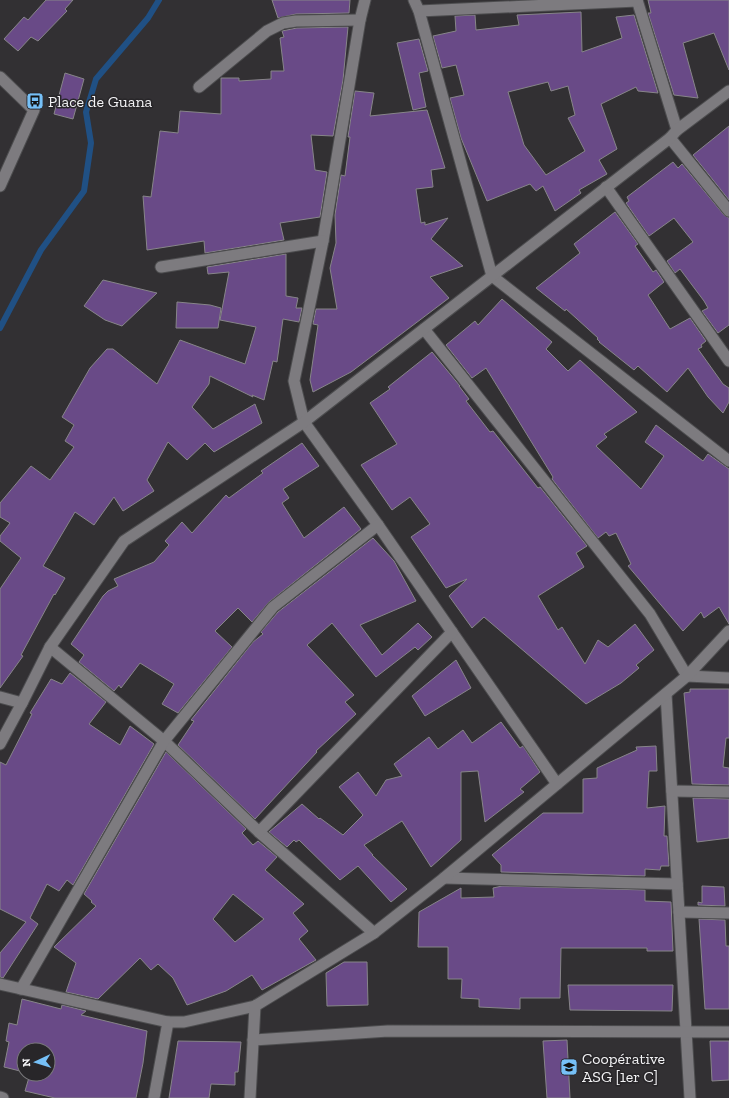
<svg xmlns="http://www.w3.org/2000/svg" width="729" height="1098" font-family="'Zilla Slab',serif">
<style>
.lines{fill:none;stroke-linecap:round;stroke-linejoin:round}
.stream{stroke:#205084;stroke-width:6}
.building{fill:#694a87;stroke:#878589;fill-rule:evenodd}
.minor-casing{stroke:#4d4d4f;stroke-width:13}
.minor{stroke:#7d7b7f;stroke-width:11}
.labels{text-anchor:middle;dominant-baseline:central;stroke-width:3;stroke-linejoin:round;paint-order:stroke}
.poi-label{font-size:16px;fill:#f3f3f5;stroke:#282629;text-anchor:start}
</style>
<rect width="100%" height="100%" fill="#323033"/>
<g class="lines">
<polyline class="stream" points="0,328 41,250 84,191 91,143 86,112 96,79 148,18 159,0"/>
</g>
<g class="building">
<polygon points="46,0 73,0 65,9 67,11 38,41 31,37 18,51 4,39 24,17 28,20"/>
<polygon points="272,0 350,0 349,13 296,14 278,18"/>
<polygon points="648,0 729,0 729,70 714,33 683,43 698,98 674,95 648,13 651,13"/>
<path d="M 581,12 L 582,52 L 622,38 L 616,17 L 634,15 L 658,93 L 638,91 L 636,87 L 601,104 L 617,149 L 599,160 L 607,174 L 579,190 L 581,193 L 555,211 L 543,186 L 536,191 L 530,184 L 487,201 L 461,138 L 450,98 L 464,95 L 456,65 L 442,68 L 433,36 L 456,31 L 455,16 L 475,15 L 476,30 L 519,25 L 517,15 ZM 548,82 L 551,91 L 568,86 L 575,115 L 568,118 L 585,151 L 546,175 L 524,145 L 508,92 Z"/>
<polygon points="348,27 343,80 333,136 311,135 315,170 327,172 320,217 280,223 284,240 205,253 204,241 147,250 143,196 151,197 160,131 178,133 180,111 221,114 221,78 239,78 239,81 271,79 271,71 284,71 280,38 284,37 282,31 297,28"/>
<polygon points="419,39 428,71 419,73 426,107 413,110 397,43"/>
<polygon points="65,73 84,79 73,119 54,114"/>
<polygon points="355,91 374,93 370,116 427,110 445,168 431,170 433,187 416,189 421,223 425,222 425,225 448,218 431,239 463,266 430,277 449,298 351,372 313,392 310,380 318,325 313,324 316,309 337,309 330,268 336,243 335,215 341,175 345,176 350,137 348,137"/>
<polygon points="729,126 729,200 693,155"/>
<polygon points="673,162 678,168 682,164 724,215 729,218 729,325 718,333 702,311 708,308 704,301 680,269 675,273 667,261 693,242 674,218 649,236 626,203 629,201 627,197"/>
<polygon points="615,212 638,244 635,246 653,272 656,270 664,282 648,295 670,329 690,318 706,341 701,345 702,347 698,349 723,384 729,388 729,402 723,413 708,397 688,368 667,392 638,366 634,370 599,342 600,342 597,339 598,338 566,309 565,311 536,288 580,253 574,244"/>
<polygon points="286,254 286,296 298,298 296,308 302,308 299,322 283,319 277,362 273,361 264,400 252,395 253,397 210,376 209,384 192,407 213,429 255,404 262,423 214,452 205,443 187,460 168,442 147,480 154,491 123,511 114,497 94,525 75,512 43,566 65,578 55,595 54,594 21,655 23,656 0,688 0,589 21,558 0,541 0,536 10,523 0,517 0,503 31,466 50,480 74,447 65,441 74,425 62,417 90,368 107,349 113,349 157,384 180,340 245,364 256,327 220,320 229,272 208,274 207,267"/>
<polygon points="103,280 157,293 122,326 105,320 84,306"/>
<polygon points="502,299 552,342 546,349 568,371 580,360 637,412 604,434 607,437 596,446 641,489 664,456 645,442 656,425 703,461 708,454 729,469 729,624 719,607 704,618 701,612 683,631 628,566 631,564 616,533 609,536 606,532 598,538 552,479 553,477 486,368 472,378 446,345 475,321 478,325"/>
<polygon points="177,302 210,305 221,308 218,328 176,328"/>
<polygon points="432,352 460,386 459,386 469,399 466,401 490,432 493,431 538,488 540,487 587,546 576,553 584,567 538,596 558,630 562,627 585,664 598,640 608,647 635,624 654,650 636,665 639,668 621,683 586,704 484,617 472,628 449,596 467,579 446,588 411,537 430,524 410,497 392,510 361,465 397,444 370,403 390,389 388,387"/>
<polygon points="302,443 319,466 283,489 289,498 282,503 304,538 344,507 361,529 269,602 252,622 238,608 215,631 232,647 178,713 162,704 174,684 140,663 121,688 119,685 114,691 79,662 84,655 71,644 103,596 108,591 118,586 114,579 154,562 169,545 165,541 182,522 192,533 226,495 229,498 263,473 261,471"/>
<polygon points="373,538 394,561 416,601 360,625 382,655 418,623 432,637 418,650 415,647 376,677 332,623 307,645 354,695 345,702 356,714 316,751 317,752 255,819 178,745 194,721 191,720 253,642 263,634 261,632 278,612"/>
<polygon points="456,660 471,688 425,716 412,696"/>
<polygon points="70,673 106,702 89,724 120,745 130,726 154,744 73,885 67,880 59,891 47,884 30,918 38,924 3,978 0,977 0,953 26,922 0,909 0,762 6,765 32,714 30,713 51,679 62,684"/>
<polygon points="690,689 729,689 729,738 726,738 723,767 729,768 729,785 692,784 684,693 690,692"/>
<polygon points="501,722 520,748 523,746 540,772 520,789 524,792 485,822 478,771 461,772 461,840 431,867 402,821 364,845 373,855 372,855 407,889 391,902 358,866 340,880 299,840 296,842 294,840 287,847 269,832 302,804 319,819 320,818 343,835 363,815 339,787 358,772 376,796 386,780 402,776 394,764 429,737 438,749 463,730 472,743"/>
<polygon points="656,746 657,771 649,771 647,808 665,806 664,836 667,836 669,866 661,866 660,870 645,869 645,876 501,872 501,865 492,855 543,813 583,813 583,779 597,778 597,768 637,750 636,747"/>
<path d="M 166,752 L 246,829 L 242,833 L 253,845 L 258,841 L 277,857 L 265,870 L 304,904 L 293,913 L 308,931 L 299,939 L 316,960 L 262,990 L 252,975 L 226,991 L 187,1005 L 173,978 L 158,964 L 151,970 L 140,958 L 98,999 L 66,992 L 76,963 L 54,947 L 96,906 L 91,902 L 92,901 L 84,894 ZM 233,894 L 264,919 L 235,942 L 213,919 Z"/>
<polygon points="693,798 729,799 729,838 697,842"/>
<polygon points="502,886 645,890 645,901 671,902 673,951 647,951 647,948 561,948 560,998 520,998 520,1009 479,1007 479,999 461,998 462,979 448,979 448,947 418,947 419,912 461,888 461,898 494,897 493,888"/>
<polygon points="702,886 724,887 725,906 698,905 698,902 702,903"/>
<polygon points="699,919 725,920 726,946 729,946 729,1009 705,1009"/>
<polygon points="344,962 367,962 368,1005 327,1006 326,973"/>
<polygon points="568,985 673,985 672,1011 570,1010"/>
<polygon points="22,999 61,1009 62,1005 86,1011 81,1015 147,1031 143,1063 136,1098 55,1098 25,1091 30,1074 48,1074 48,1050 24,1050 24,1072 4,1067 9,1042 6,1041 9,1023 17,1025"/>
<polygon points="567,1040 570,1098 547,1098 543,1041"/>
<polygon points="178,1041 241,1042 238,1072 235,1072 235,1085 211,1084 209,1098 169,1098"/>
<polygon points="710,1041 729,1041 729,1080 712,1081"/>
</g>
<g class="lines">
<g class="minor-casing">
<g id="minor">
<polyline points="365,0 360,20 323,241 294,381 304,422 378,525 557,784"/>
<polyline points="414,0 419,11 492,276 729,461"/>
<polyline points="637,0 677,130"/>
<polyline points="419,11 637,1"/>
<polyline points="0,77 34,110 0,186"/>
<polyline points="199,87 267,31 283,23 296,21 360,20"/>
<polyline points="670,138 729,211"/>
<polyline points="606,187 729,361"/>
<polyline points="161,267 323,241"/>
<polyline points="424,329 650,614 687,676 729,678"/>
<polyline points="50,647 164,741 259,832 374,933"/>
<polyline points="666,694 690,1098"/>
<polyline points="0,697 22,703"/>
<polyline points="0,744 22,703 50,647 124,541 304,422 670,138 677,130 729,91"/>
<polyline points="672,791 729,792"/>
<polyline points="259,832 452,632"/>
<polyline points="444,878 677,884"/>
<polyline points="679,912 729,913"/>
<polyline points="0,984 168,1022 184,1022 255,1006 374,933 444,878 687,676 729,631"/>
<polyline points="21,989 164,741 273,607 378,525"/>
<polyline points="253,1040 388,1031 729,1032"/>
<polyline points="0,1097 3,1098"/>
<polyline points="154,1098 168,1022"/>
<polyline points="250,1098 255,1006"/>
</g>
</g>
<use href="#minor" class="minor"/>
</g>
<defs>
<g id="bus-square" transform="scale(0.9)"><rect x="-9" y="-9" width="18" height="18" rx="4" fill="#76c0f7" stroke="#282629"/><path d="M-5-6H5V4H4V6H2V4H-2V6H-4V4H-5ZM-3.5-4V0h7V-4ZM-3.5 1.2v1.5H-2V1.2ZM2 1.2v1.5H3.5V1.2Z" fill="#111"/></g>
<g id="school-square" transform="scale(0.9)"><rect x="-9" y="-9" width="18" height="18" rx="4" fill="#76c0f7" stroke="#282629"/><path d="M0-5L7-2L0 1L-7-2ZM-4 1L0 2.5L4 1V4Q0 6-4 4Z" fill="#111"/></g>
</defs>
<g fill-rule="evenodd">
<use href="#bus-square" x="35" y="101"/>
<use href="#school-square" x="569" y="1067"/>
</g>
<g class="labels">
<g class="poi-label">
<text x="48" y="101">Place de Guana</text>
<text x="582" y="1058">Coopérative<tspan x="582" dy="18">ASG [1er C]</tspan></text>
</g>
</g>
<g transform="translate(36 1062) rotate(266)"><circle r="19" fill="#282629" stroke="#79787b"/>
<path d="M0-3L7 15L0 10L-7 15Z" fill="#76c0f7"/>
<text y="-6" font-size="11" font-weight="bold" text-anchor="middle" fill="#f3f3f5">N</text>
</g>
</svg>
